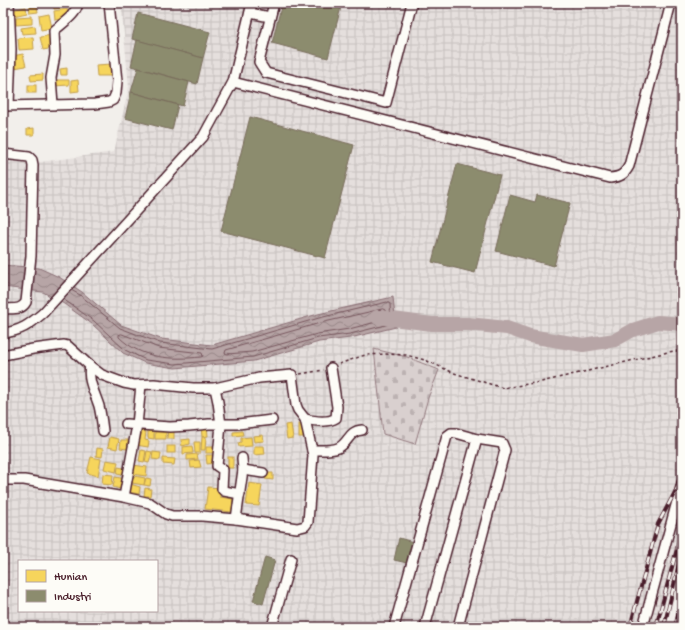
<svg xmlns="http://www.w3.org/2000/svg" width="685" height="630" font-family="'Gochi Hand',sans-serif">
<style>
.industrial{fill:url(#industrial-grid);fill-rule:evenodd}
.cemetery{fill:url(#cemetery-stones);stroke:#92787d}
.water{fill:url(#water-waves);stroke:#8b6f75}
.homes{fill:#f6d55c;stroke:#c29e4d}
.industry{fill:#8c8c6e;stroke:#786b5a}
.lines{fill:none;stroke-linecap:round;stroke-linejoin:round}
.shore{stroke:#76555c;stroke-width:1}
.river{stroke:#b7a5a6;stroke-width:14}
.minor-casing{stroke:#4a1f2b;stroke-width:12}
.path{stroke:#4a1f2b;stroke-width:1.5;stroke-dasharray:3 3;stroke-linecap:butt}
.minor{stroke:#fdfcf7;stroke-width:9}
.rail-casing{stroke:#4a1f2b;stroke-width:4}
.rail{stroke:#fdfcf7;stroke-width:2.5;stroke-dasharray:8;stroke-linecap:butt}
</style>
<defs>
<pattern id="industrial-grid" width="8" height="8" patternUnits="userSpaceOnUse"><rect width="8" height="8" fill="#e5dfdd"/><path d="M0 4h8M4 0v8" fill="none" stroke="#c6bfbe"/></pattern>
<pattern id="cemetery-stones" width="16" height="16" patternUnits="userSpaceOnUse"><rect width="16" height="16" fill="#d9d0cf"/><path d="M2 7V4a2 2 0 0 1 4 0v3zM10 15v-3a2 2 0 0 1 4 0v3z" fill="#bcb2b2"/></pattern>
<pattern id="water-waves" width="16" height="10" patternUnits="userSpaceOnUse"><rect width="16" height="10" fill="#b7a5a6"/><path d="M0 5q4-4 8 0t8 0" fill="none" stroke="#978687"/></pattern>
</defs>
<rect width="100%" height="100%" fill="#f2efeb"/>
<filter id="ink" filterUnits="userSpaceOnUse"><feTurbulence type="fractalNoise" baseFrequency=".025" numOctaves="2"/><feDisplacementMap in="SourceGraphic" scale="8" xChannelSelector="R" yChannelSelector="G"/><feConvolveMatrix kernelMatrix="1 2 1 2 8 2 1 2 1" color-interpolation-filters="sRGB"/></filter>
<g filter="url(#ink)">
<path class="industrial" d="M 121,3 L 682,3 L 682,262 L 675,345 L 682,348 L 682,541 L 659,627 L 3,627 L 3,159 L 33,163 L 114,152 L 129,87 ZM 19,561 L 157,561 L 157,611 L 19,611 Z"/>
<polygon class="cemetery" points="374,349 407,357 439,370 428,398 415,444 383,434"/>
<polygon class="water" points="3,265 39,268 59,277 82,292 121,325 161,339 212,345 318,314 393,297 396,327 350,338 319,342 254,361 175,368 145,363 123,353 92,324 64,304 43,292 3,287"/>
<g class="homes">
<polygon points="53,3 60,3 61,8 54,9"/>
<polygon points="37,6 38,12 30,13 29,7"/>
<polygon points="26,7 27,13 13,16 11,10"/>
<polygon points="67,9 69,18 55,20 54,11"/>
<polygon points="49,14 52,28 41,30 39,16"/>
<polygon points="32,16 32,24 16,25 16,17"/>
<polygon points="35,26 36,33 22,34 21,28"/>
<polygon points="52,35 54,48 43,50 40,37"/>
<polygon points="33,37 34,49 19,50 18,38"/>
<polygon points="23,54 26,66 14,68 12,56"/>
<polygon points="112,64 113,76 97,76 96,65"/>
<polygon points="67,68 67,75 61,75 60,69"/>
<polygon points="43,74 43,80 31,81 30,75"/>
<polygon points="54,80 69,80 69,85 54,86"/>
<polygon points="78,80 79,91 71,92 71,81"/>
<rect x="28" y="85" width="8" height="8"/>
<polygon points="34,128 34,135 27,135 27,129"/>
<polygon points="291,424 293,438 287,439 285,425"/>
<rect x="299" y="424" width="6" height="13"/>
<polygon points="207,425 208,436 202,437 201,426"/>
<polygon points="174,428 174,439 168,439 167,429"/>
<polygon points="139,430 146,432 145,440 149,441 148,447 136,445"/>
<polygon points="148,431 154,431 154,439 148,438"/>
<polygon points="242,431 243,435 233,436 233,432"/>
<rect x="155" y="432" width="11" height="7"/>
<polygon points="263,435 264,441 254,442 253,436"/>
<polygon points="110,437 119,439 117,449 108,447"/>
<polygon points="202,437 206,437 205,450 201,450"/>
<polygon points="251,437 252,446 239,447 238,443 241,442 241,438"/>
<polygon points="190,439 190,444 182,446 181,440"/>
<polygon points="121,440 128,440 127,449 120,448"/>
<polygon points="194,442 200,442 200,453 195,453"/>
<rect x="167" y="446" width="8" height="7"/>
<polygon points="192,446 193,453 183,454 183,447"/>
<polygon points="254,446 264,446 265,454 254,455"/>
<rect x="206" y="447" width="10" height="6"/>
<polygon points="97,448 103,449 102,457 96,456"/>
<polygon points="141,450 146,451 144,462 139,461"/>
<polygon points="147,451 152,452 149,463 145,462"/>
<polygon points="153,452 161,453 160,460 152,459"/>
<polygon points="197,454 198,459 187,460 187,455"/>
<polygon points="206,455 216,455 216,463 207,464"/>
<polygon points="91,457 101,459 98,476 87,473"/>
<rect x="228" y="457" width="5" height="11"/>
<polygon points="163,458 175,459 174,465 163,464"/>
<polygon points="106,460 118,462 116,472 104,469"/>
<polygon points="199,460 201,467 191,468 190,461"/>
<polygon points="133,465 147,467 146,476 132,474"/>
<polygon points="118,467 128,469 127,476 117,474"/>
<polygon points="266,473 273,473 273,480 265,479"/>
<polygon points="103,474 113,475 112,485 102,484"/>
<polygon points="134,476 145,478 144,485 132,483"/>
<polygon points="115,477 126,479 124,490 113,487"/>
<polygon points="146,478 151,479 150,486 144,485"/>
<polygon points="249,483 262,485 259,506 246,505"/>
<polygon points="130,484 140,487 139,494 128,492"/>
<polygon points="208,487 221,488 220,497 233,499 232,512 205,509"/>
<polygon points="145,488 151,489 150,496 144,496"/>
</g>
<g class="industry">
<polygon points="282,3 342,3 328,58 272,43"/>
<polygon points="138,13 210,32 203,58 132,39"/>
<polygon points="137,40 203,58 197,84 131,66"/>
<polygon points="138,68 189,82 183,106 131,92"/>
<polygon points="131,92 178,105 172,130 125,118"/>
<polygon points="250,117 354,145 325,258 221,231"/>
<polygon points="457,164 500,175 475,273 432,262"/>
<polygon points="510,195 535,202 537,195 570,203 554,266 496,251"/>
<polygon points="399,538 413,542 407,563 394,560"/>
<polygon points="265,557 275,560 263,604 253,601"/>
</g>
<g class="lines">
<g class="shore">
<polyline points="63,299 94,321 125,350 146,360 175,364 253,357 318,338 350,334 390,324 391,323 390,304 387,302 319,318 212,349 160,343 120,328 80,295 71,290"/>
<polygon points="383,309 385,310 386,319 384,320 349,329 317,334 252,352 227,354 225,353 226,350 320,323"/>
<path d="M 122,334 L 159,348 L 202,353 L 203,356 L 201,357 C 172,360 141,359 119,337 L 119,335 Z"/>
</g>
<polyline class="river" points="377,317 432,324 468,324 507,328 530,336 583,345 615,340 633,330 658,322 682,324"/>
<g class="minor-casing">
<g id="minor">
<polyline points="9,3 11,49 9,105"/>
<polyline points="274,3 259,62 266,73 386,103 412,3"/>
<polyline points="250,13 270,17"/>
<path d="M 233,82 L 610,178 C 620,177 624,175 629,166 L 671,3"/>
<path d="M 53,104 L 51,78 L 55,55 L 54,31 C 62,23 76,16 78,3"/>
<polyline points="3,106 95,104 109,102 113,100 116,93 117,81 109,3"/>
<path d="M 3,154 L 29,157 L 32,160 L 33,165 L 31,256 L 26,302 C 21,311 12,308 3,309"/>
<path d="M 3,333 C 21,331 29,325 43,313 L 203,137 L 233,82 L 252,3"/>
<polyline points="3,355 33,349 64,345 68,346 90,366 102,375 124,383 134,385 154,384 193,388 215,388 259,378 292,375 296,405 298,410 305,419 313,455 308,522 305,526 297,528 236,519 202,516 172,516 166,514 150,503 124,497 24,480 3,480"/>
<path d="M 90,366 C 87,380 95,393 99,406 C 101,414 102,423 103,431"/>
<polyline points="215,388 218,402 221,425 217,466 223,470 222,489 224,491 240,494"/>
<path d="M 305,419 C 314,421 328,423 336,418 L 337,407 L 331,368"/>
<polyline points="126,424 170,427 189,426 209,424 238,424 272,420"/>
<path d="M 312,450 C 320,450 331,451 338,448 C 349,443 348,431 362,430"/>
<polyline points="243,470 263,473"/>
<polyline points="124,497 137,425 141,385"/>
<polyline points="236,519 243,470 242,458"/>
<polyline points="272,627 291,559"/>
<polyline points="394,627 447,436 451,433 456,433 477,439 502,443 505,450 458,627"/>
<polyline points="425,627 477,439"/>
<polyline points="643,627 682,483"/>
</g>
</g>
<g class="path">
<polyline points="339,364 365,355 385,354 406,355 425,360 454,373 503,388 541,382 668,352 675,351 682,352"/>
<polyline points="300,374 324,370"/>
</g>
<use href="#minor" class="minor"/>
<g class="rail-casing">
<g id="rail">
<polyline points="630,627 658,524 682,479"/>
<polyline points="656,627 682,530"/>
<polyline points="664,627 681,555"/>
<polyline points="675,627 682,600"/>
</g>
</g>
<use href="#rail" class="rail"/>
</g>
</g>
<rect width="685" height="630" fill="none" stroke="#fdfcf7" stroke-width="16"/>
<rect x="8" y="8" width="669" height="614" fill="none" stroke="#4a1f2b" stroke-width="1.5" filter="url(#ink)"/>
<rect x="18" y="560" width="140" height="52" fill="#fdfcf7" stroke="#b5a4a5"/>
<rect x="26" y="570" width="20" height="12" fill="#f6d55c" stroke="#b5a4a5"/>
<text x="54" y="580" font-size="12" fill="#4a1f2b">Hunian</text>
<rect x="26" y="590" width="20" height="12" fill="#8c8c6e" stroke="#b5a4a5"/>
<text x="54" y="600" font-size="12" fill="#4a1f2b">Industri</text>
</svg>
